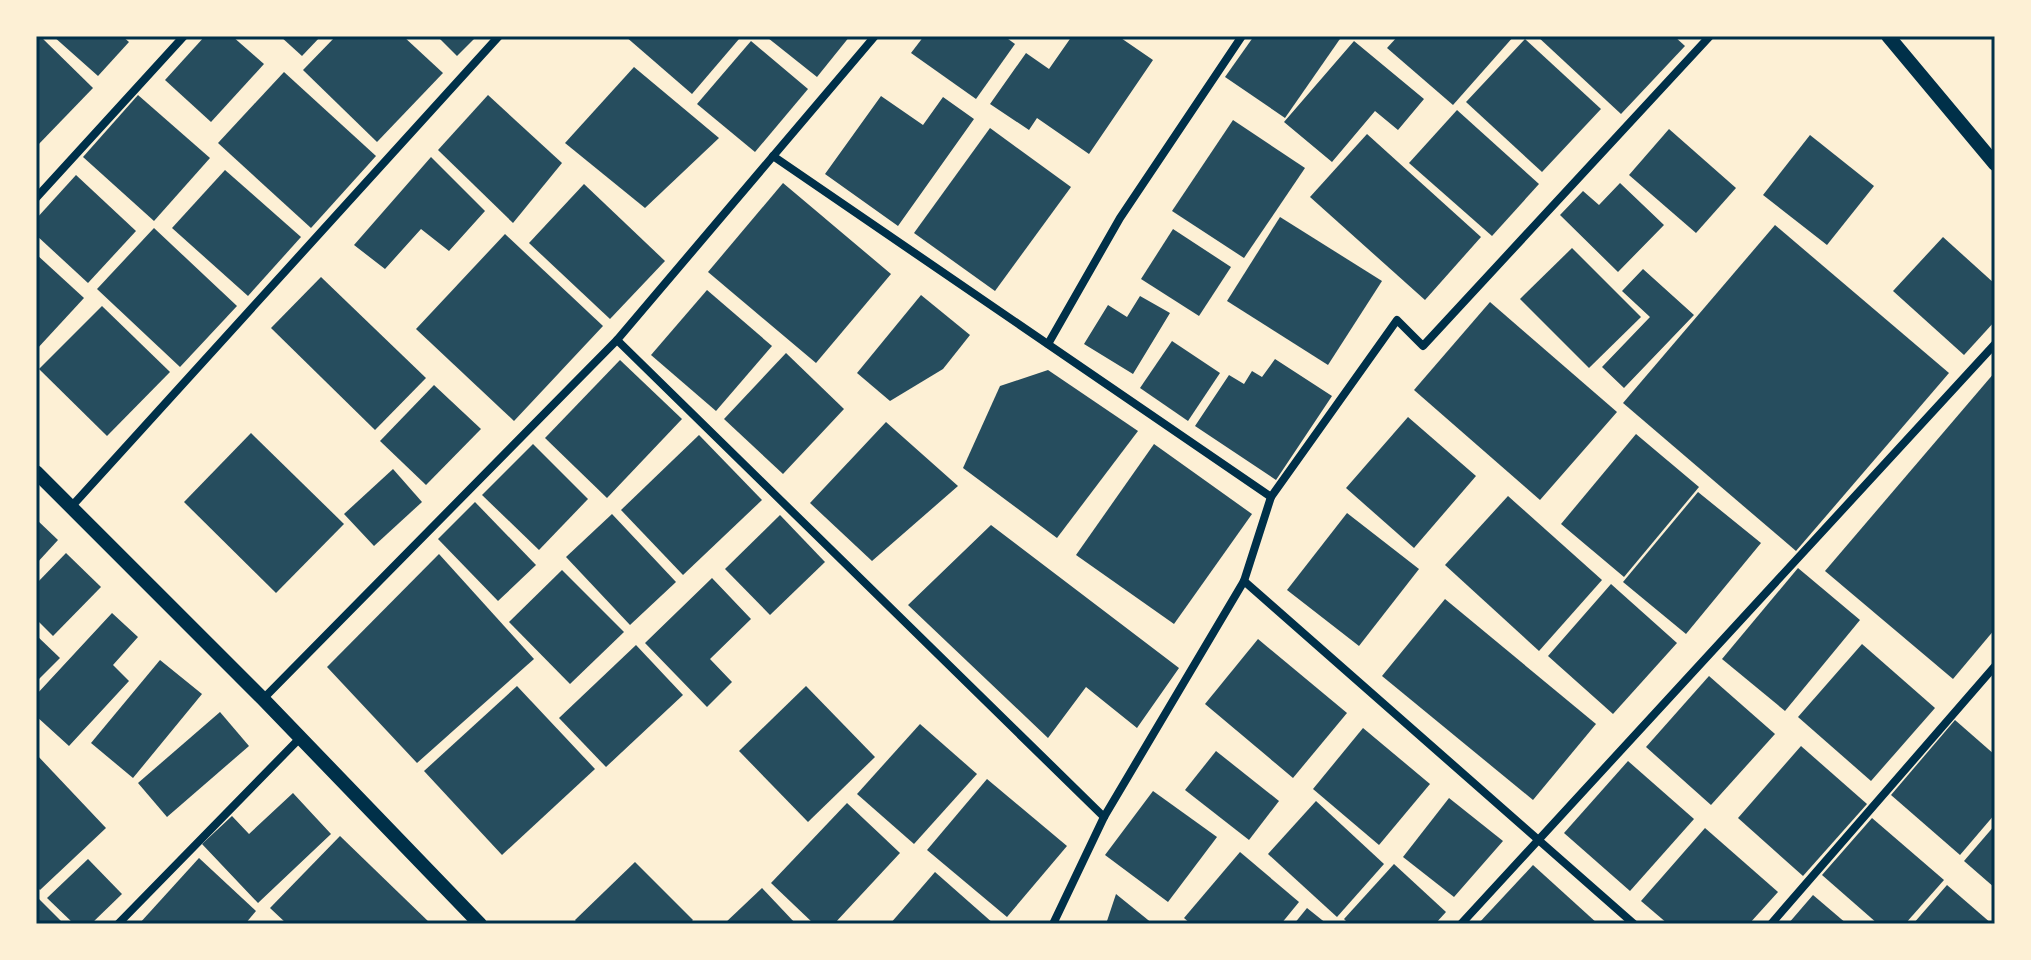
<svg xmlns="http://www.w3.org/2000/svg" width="2031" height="960" font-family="Mulish,sans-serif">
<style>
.building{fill:#264d5e}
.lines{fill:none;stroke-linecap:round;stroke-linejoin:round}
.minor{stroke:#003049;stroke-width:8}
.tertiary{stroke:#003049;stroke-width:14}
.neatline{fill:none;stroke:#003049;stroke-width:3}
</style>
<rect width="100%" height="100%" fill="#fdf0d5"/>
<g class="building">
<polygon points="36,36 40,36 93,88 36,147"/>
<polygon points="53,36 122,36 129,42 98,76"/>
<polygon points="205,36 232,36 264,64 211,122 165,80"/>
<polygon points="280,36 321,36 302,56"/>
<polygon points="336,36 403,36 443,73 377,142 303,70"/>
<polygon points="437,36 477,36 457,56"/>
<polygon points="625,36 736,36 739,39 692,94"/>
<polygon points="770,36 850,36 817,77 768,38"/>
<polygon points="924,36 1004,36 1015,44 976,99 911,53"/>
<polygon points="1072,36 1118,36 1153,60 1089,154 1037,118 1029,130 990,104 1026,53 1049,69"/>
<polygon points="1254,36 1342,36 1285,118 1225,77"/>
<polygon points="1398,36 1514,36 1453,105 1387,48"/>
<polygon points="1537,36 1674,36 1685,46 1621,114"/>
<polygon points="1525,39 1601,109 1542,172 1466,102"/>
<polygon points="751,41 808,89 755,152 697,104"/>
<polygon points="1354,41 1424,99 1398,130 1375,111 1332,162 1284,122"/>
<polygon points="634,67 719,138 645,208 565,143"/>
<polygon points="284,72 376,156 311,228 218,143"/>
<polygon points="138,95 210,158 154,221 83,157"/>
<polygon points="488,95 562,163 513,223 438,150"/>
<polygon points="881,96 923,125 943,97 974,119 898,226 825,174"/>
<polygon points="1457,110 1539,184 1492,236 1409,163"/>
<polygon points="1233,120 1305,168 1244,258 1172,211"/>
<polygon points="990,128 1071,187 995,291 914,233"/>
<polygon points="1669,129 1736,188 1696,233 1629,175"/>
<polygon points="1367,134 1481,237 1425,300 1310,197"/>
<polygon points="1810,135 1874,186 1827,245 1763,195"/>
<polygon points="431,157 485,211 449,251 421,229 385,269 354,245"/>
<polygon points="225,170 301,237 248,296 172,228"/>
<polygon points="76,175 136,231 88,283 36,235 36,219"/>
<polygon points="783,183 891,274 816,363 708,272"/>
<polygon points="1620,183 1664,225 1618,272 1560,215 1583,191 1599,205"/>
<polygon points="584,184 665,261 610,319 529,243"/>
<polygon points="1280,217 1382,281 1328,365 1227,301"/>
<polygon points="1775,225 1949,373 1796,551 1623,403"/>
<polygon points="154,228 237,306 180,367 97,289"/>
<polygon points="1173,229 1231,267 1199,316 1141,279"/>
<polygon points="505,234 603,326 514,421 416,329"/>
<polygon points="1943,237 1995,284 1995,321 1964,355 1893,291"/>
<polygon points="1572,248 1641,317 1589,368 1520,299"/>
<polygon points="36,254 84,298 36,350"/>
<polygon points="1643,269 1694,315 1624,388 1602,367 1650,317 1622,291"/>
<polygon points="321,277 426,378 375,430 271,328"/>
<polygon points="707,290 772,346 716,411 651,355"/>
<polygon points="921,295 970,335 943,369 890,401 857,373"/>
<polygon points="1140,296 1170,313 1133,374 1084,344 1108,305 1127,317"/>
<polygon points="1490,302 1617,412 1540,500 1414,390"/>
<polygon points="102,306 170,372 107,436 39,369"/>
<polygon points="1172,341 1220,373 1188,421 1140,388"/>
<polygon points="786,353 844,409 783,474 724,419"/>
<polygon points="1275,359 1332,396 1276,480 1195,426 1229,375 1244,384 1252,371 1262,377"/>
<polygon points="620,360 682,419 607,498 545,438"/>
<polygon points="1048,370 1138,431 1057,538 963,468 1000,386"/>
<polygon points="1995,372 1995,629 1953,679 1825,571"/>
<polygon points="434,385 481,429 426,485 380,441"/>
<polygon points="1408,417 1476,476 1414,548 1346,488"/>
<polygon points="886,422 958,486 872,561 810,503"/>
<polygon points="251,433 344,524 276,593 184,502"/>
<polygon points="1636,434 1699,487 1624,577 1561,524"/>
<polygon points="699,435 762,500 683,575 621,510"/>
<polygon points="533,444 588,499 539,550 482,495"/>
<polygon points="1154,444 1252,514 1174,624 1076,555"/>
<polygon points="393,469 422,502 374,546 344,514"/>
<polygon points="1698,492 1761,543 1686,634 1623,582"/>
<polygon points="1508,496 1602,580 1539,651 1445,565"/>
<polygon points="475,502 536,565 498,601 438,539"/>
<polygon points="1347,513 1419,569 1359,646 1287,590"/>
<polygon points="612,514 676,582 630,625 566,557"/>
<polygon points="780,515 825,562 770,615 725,569"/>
<polygon points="36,519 58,540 36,564"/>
<polygon points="991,525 1179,668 1137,728 1086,687 1048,738 908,605"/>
<polygon points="66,553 101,587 53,636 36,619 36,584"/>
<polygon points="439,554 534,659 417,763 327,667"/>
<polygon points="1798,568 1860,620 1785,711 1722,659"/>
<polygon points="562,570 624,632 570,684 509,622"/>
<polygon points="712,578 751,619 710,659 732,682 707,707 645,643"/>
<polygon points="1611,584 1677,643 1613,714 1548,656"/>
<polygon points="1445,599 1596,724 1533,800 1382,676"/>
<polygon points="112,613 138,637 113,665 129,681 69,746 36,716 36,695"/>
<polygon points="36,635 60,658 36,682"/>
<polygon points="1258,639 1347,713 1293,778 1205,704"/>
<polygon points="1862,644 1935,708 1871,781 1798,717"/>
<polygon points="636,645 683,695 606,767 559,718"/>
<polygon points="160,660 202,694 133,778 91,743"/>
<polygon points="1709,676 1775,734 1711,805 1646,747"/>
<polygon points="517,686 595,769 502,855 424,771"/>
<polygon points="806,686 875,757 808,822 739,751"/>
<polygon points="220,712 249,746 167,817 138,783"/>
<polygon points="1955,720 1995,755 1995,814 1960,855 1891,795"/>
<polygon points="920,724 977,774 914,844 857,794"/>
<polygon points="1363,728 1430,784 1379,845 1313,789"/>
<polygon points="1801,746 1867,804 1803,876 1738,818"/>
<polygon points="1216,751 1279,801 1249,840 1185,790"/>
<polygon points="36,754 106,828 40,890 36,886"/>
<polygon points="1628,761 1694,819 1630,891 1564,833"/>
<polygon points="987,779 1067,846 1007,917 927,850"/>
<polygon points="1153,791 1217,837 1168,902 1105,855"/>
<polygon points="293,793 331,834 258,903 202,844 232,816 249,834"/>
<polygon points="1449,798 1503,841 1454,897 1403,857"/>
<polygon points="1316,801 1384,864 1337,917 1268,854"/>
<polygon points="847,803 900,853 834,924 814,924 771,883"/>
<polygon points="1872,818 1944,880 1905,924 1878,924 1822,875"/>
<polygon points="1995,825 1995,888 1964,861"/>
<polygon points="1705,828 1778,892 1749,924 1668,924 1641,901"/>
<polygon points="340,836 431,924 287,924 270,908"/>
<polygon points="1240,852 1299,902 1281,924 1191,924 1184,918"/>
<polygon points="199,858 256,911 245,924 139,924"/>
<polygon points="88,859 122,894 91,924 74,924 47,898"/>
<polygon points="635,862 693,920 689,924 578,924 575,920"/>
<polygon points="1394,864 1446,912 1435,924 1349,924 1344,919"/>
<polygon points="1533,865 1598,924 1478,924"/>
<polygon points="935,872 994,924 890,924"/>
<polygon points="1947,885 1992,924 1913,924"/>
<polygon points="762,888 796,924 724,924"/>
<polygon points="1116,894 1153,924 1106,924"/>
<polygon points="1813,895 1847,924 1788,924"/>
<polygon points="36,896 64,924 36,924"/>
<polygon points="1307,908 1327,924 1294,924"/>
</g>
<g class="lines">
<g class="minor">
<polyline points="773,156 1271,497"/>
<polyline points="36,198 184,36"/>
<polyline points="617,340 1104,817"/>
<polyline points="1048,344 1120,218 1242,36"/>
<polyline points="72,506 499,36"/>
<polyline points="1244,581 1634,924"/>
<polyline points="263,699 617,340 875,36"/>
<polyline points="118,924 300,738"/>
<polyline points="1053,924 1104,817 1244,581 1271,497 1397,320 1423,346 1710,36"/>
<polyline points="1461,924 1995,344"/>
<polyline points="1771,924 1995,666"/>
</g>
<g class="tertiary">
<polyline points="1888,36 1995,164"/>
<polyline points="36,472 263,699 480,924"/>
</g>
</g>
<rect width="2031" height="960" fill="none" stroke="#fdf0d5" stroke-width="76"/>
<rect x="38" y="38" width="1955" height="884" class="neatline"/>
</svg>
